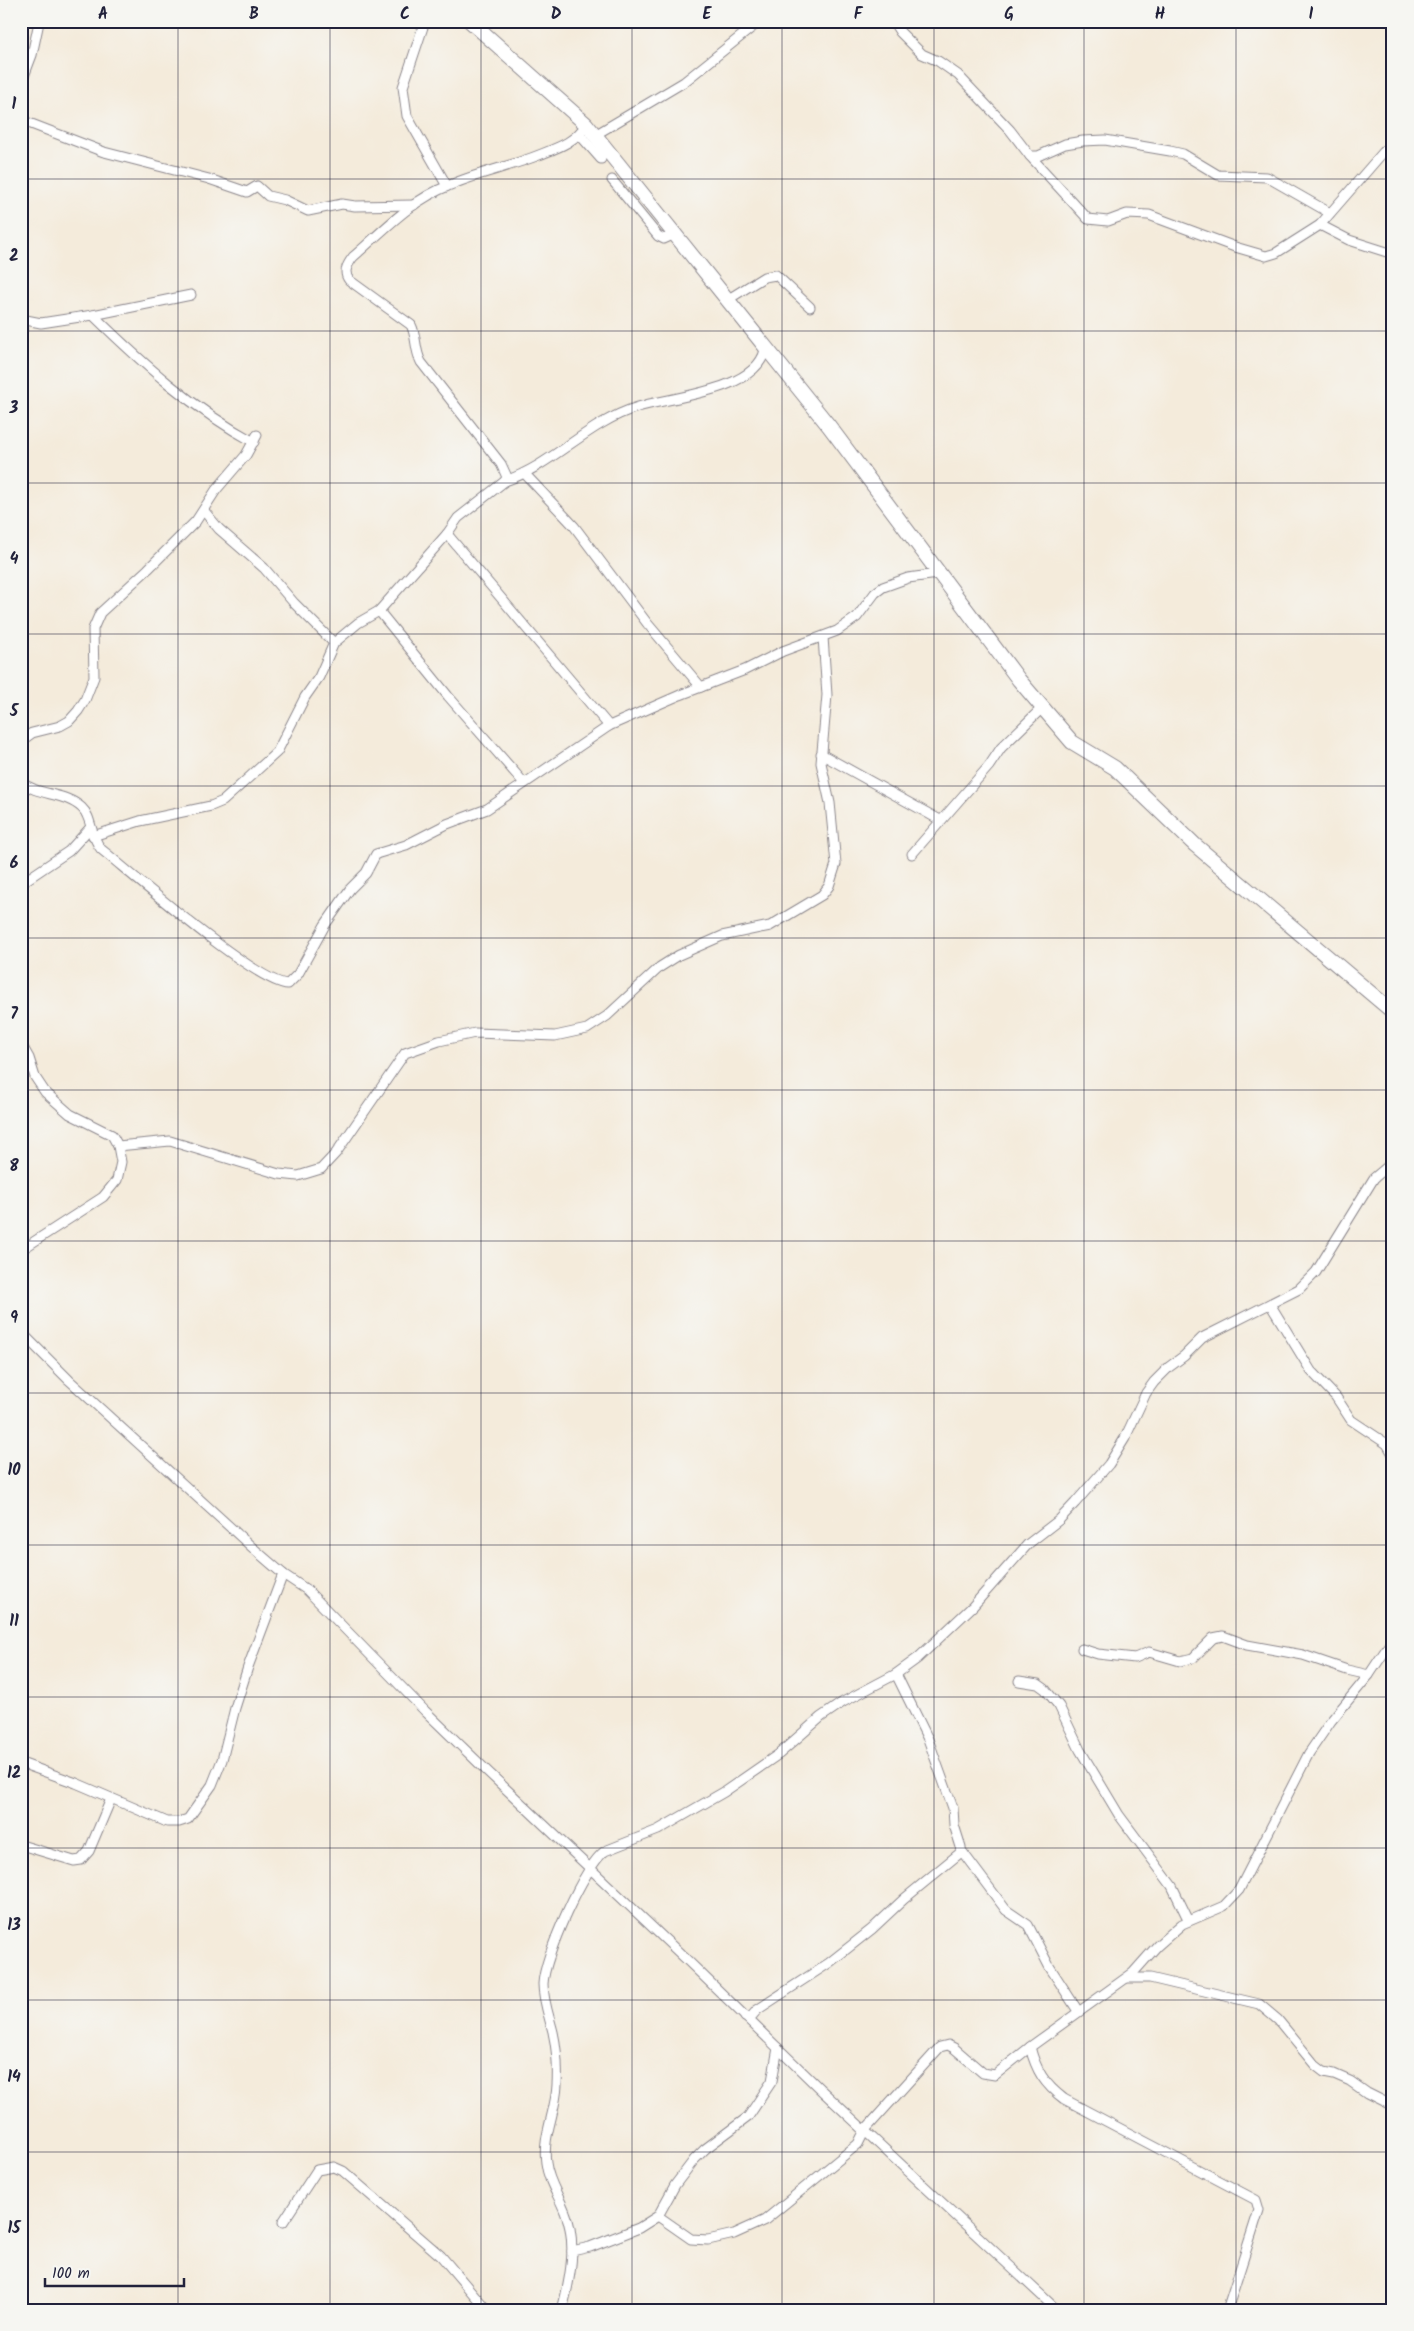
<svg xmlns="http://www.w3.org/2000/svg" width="1414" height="2331" font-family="Kalam,sans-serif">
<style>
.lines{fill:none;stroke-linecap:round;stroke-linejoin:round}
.street-casing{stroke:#8b868b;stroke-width:11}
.primary-casing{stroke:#8b868b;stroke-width:16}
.street{stroke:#fff;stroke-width:9}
.primary{stroke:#fff;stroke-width:14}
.grid{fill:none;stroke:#22223b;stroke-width:1;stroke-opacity:0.55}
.neatline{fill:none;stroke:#22223b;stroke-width:2}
.grid-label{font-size:16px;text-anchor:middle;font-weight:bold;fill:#22223b}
</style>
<rect width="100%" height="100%" fill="#f6f6f2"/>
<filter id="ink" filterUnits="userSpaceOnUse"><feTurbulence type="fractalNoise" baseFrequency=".02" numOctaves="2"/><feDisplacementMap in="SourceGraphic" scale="10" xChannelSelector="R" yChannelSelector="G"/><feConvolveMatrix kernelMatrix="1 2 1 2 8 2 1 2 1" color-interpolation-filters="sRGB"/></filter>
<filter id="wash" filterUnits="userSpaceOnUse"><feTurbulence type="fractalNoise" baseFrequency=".0096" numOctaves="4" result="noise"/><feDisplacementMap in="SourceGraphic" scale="20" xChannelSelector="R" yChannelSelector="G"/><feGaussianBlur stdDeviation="1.12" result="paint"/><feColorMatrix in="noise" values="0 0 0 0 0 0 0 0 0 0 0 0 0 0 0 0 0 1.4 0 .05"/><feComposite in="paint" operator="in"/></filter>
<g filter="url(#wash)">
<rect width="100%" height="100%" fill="#f4ebdb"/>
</g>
<g filter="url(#ink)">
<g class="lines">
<g class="street-casing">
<g id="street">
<polyline points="425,21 403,87 407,116 447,186"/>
<polyline points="893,21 900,32 922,54 938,61 958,75 1010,130 1030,156 1038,156 1065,144 1083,141 1105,140 1170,151 1183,154 1218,175 1267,177 1330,213"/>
<polyline points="21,84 32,55 39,22"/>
<polyline points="21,120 104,152 209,179 247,192 257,186 268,196 285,200 308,211 342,204 355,206 414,205"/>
<polyline points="579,134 601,159"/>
<polyline points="595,135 684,82 760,21"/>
<polyline points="1030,156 1088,219 1108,221 1127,214 1149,215 1235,247 1266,256 1276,253 1320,225 1393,141"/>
<polyline points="612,180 658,236 664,239 675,234"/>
<polyline points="1320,225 1349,240 1393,254"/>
<polyline points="727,300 764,277 776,275 810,307"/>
<path d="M 93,315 C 142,363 193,409 254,442"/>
<polyline points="21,319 41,323 93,315 191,295"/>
<polyline points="21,337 24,320"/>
<polyline points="525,474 574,526 647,623 701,687"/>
<path d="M 505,481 C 553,465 588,422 638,407 C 671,397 756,391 765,350 L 763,346"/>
<polyline points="204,511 219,529 264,568 294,603 334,643"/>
<polyline points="447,534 609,726"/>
<polyline points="379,611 448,696 524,783"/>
<polyline points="21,741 32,733 60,726 69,721 78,711 85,700 94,677 93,629 100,613 148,569 196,521 216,490 246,455 257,435"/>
<polyline points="821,754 940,820"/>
<path d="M 21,782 C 38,796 65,792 82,808 C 92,817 90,836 101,849 C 132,874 256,983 288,984 L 298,974 L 325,925 L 350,889 L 366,873 L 376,854 L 406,845 L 447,824 L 487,809 L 609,726 L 680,695 L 745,670 L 783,651 L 837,631 L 857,617 L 875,593 L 883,587 L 908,578 L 938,574"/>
<path d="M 93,836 L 140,821 L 211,806 L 223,801 L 277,752 L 305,697 L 319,677 L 334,643 L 358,623 L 379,611 L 447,534 L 458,518 L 505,481 L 507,477 L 501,464 L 421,362 C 414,348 417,336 411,325 L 349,280 C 343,272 347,265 353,257 C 382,232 411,200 448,186 C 477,173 509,167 539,155 C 557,148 576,142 586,124"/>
<polyline points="912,854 989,766 1001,748 1041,709"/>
<polyline points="21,886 26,880 69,851 90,828"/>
<polyline points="21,1044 29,1058 35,1077 45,1092 70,1114 112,1135 118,1146 121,1162 117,1180 103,1197 21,1250"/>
<polyline points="118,1146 170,1141 279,1174 298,1176 321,1169 336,1153 405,1053 439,1041 475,1033 555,1036 587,1029 607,1016 660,967 679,955 722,936 770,926 822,895 829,886 836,864 830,803 821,763 827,695 823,637"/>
<polyline points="1270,1304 1311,1371 1336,1397 1351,1420 1387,1444 1393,1454"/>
<polyline points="21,1332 69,1380 254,1549 283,1574 307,1590 425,1711 487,1771 687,1960 820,2089 1057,2310"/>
<polyline points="1082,1649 1098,1654 1135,1658 1149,1652 1180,1661 1193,1658 1213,1638 1223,1636 1247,1645 1303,1655 1347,1670 1369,1675"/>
<polyline points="1019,1681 1038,1684 1045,1689 1059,1706 1080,1750 1119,1815 1172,1886 1188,1919"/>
<polyline points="21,1763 76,1783 167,1822 179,1822 188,1819 212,1785 222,1760 235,1708 248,1667 283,1574"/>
<polyline points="21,1845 74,1861 81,1860 89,1851 111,1799"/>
<polyline points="961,1850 1006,1910 1028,1925 1049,1966 1078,2011"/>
<polyline points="1127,1978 1150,1978 1259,2004 1278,2020 1315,2065 1324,2072 1334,2074 1350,2081 1367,2093 1393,2106"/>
<polyline points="745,2017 751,2017 757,2010 829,1963 872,1929 904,1899 960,1853 961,1847 954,1825 953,1808 928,1739 896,1674"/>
<path d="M 1030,2047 C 1036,2070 1044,2084 1064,2099 L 1256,2200 L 1259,2210 L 1227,2310"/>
<polyline points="658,2216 691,2239 708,2240 734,2234 765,2220 858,2144 865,2130 940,2047 948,2045 954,2048 983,2073 995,2075 1030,2047 1133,1973 1157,1946 1182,1924 1224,1906 1239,1890 1309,1753 1331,1721 1369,1675 1393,1639"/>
<polyline points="283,2222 317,2170 334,2167 343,2171 441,2256 487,2310"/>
<polyline points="572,2251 590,2247 639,2228 658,2216 675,2185 694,2160 705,2149 748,2117 772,2081 778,2048"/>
<path d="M 562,2310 C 570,2280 578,2242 565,2212 C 559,2196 548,2181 546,2163 C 542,2136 556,2112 557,2085 C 558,2067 557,2050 553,2032 C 549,2016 543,2000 543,1984 C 544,1957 584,1866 605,1851 L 658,1830 L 724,1792 L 779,1754 L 821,1717 L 843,1702 L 896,1674 L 918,1658 L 973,1606 L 1028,1544 L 1059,1520 L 1075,1503 L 1109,1464 L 1125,1438 L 1146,1393 L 1154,1382 L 1169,1367 L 1184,1356 L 1202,1338 L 1299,1289 L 1316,1272 L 1374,1178 L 1393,1162"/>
</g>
</g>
<g class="primary-casing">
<polyline id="primary" points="470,21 586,124 595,135 829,426 1019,680 1072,742 1115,768 1195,845 1393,1012"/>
</g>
<use href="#street" class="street"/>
<use href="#primary" class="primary"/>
</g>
</g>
<path class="grid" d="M 178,21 L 178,2310M 330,21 L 330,2310M 481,21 L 481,2310M 632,21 L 632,2310M 782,21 L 782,2310M 934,21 L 934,2310M 1084,21 L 1084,2310M 1236,21 L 1236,2310M 21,179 L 1393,179M 21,331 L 1393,331M 21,483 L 1393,483M 21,634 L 1393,634M 21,786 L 1393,786M 21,938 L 1393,938M 21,1090 L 1393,1090M 21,1241 L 1393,1241M 21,1393 L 1393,1393M 21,1545 L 1393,1545M 21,1697 L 1393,1697M 21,1848 L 1393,1848M 21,2000 L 1393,2000M 21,2152 L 1393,2152"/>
<rect width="1414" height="2331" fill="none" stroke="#f6f6f2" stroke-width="55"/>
<path d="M45 2278v8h139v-8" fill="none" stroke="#22223b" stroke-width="2.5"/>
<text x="52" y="2278" font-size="15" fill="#22223b" stroke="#f6f6f2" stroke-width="4" paint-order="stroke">100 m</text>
<rect x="28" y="28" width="1358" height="2276" class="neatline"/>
<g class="grid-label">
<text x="103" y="19">A</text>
<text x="254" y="19">B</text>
<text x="405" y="19">C</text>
<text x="556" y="19">D</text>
<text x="707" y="19">E</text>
<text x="858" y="19">F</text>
<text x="1009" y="19">G</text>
<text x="1160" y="19">H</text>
<text x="1311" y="19">I</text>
<text x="14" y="109">1</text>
<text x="14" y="261">2</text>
<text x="14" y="413">3</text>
<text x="14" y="564">4</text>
<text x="14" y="716">5</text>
<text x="14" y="868">6</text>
<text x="14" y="1019">7</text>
<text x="14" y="1171">8</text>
<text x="14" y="1323">9</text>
<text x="14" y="1475">10</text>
<text x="14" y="1626">11</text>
<text x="14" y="1778">12</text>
<text x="14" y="1930">13</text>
<text x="14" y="2082">14</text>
<text x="14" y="2233">15</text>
</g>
</svg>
